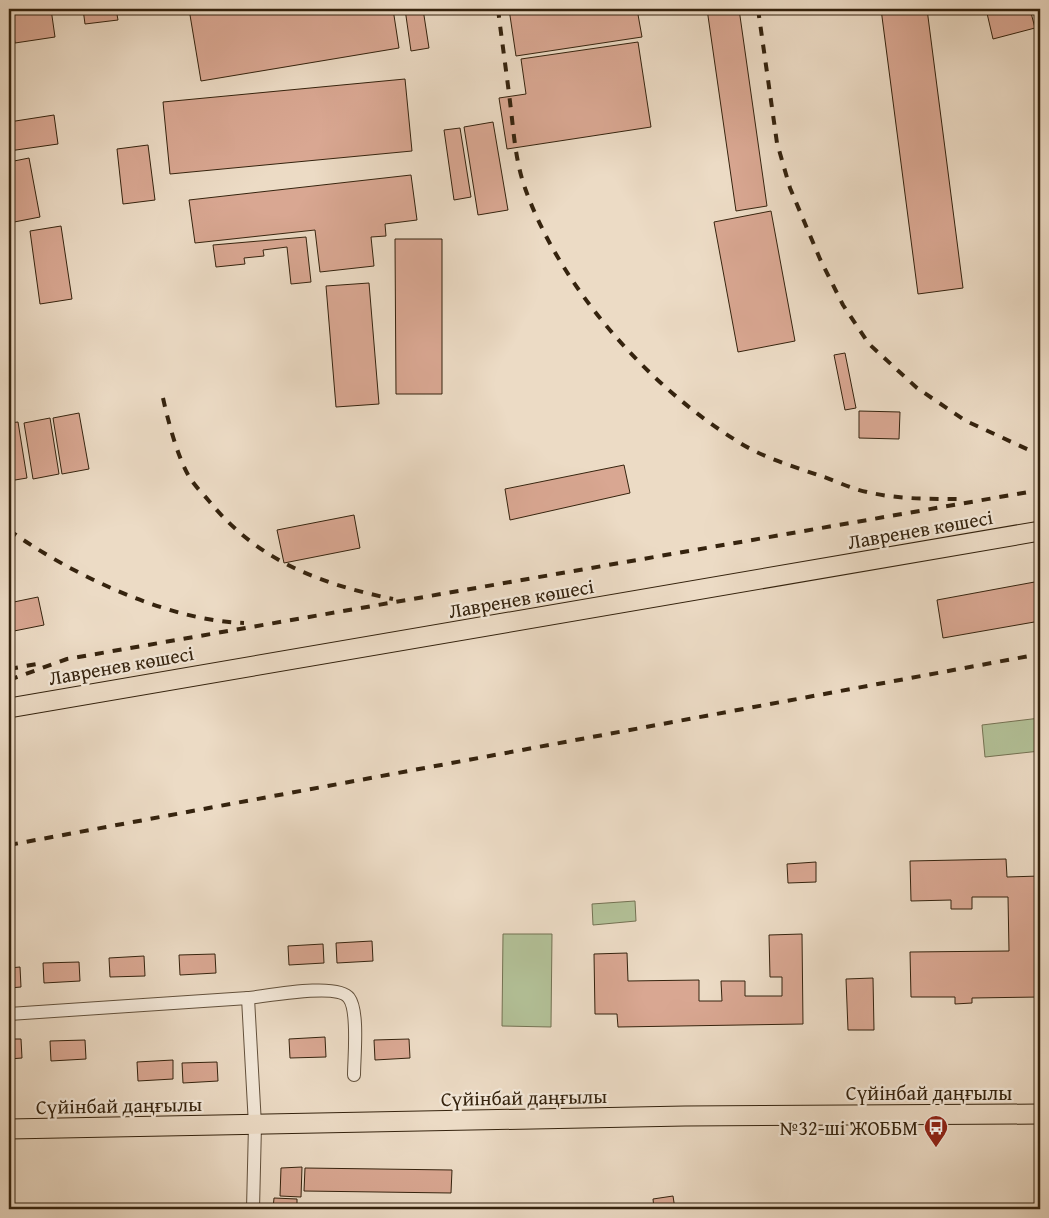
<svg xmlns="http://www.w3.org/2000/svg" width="1049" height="1218" font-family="'Gentium Book Plus',serif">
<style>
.park{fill:#b3c198;stroke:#747253}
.building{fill:#d9a792;stroke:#35230e}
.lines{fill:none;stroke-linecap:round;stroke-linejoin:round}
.street-casing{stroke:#63513c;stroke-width:14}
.primary-casing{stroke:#35230e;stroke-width:21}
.street{stroke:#f3e8d9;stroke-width:12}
.primary{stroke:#ecdbc5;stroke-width:19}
.rail{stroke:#35230e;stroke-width:4;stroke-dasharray:9 9;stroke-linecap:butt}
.labels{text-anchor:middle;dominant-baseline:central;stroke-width:4.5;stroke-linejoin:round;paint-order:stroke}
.street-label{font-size:20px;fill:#35230e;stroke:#f3e8d9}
.poi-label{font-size:20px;fill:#35230e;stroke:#f3e8d9;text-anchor:end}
</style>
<rect width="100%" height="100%" fill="#ecdbc5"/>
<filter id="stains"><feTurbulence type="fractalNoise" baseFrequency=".004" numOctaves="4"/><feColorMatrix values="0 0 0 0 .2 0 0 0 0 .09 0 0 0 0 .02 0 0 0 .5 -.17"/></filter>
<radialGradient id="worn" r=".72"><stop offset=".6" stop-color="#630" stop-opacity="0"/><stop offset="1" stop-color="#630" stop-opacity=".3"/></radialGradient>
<g class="park">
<polygon points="1040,718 1040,751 985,757 982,725"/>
<polygon points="635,901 636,921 593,925 592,904"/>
<polygon points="503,934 552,934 551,1027 502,1026"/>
</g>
<g class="building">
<polygon points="10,9 51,9 55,37 15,43"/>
<polygon points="83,9 116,9 118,20 85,24"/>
<polygon points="189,9 393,9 399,48 201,81"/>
<polygon points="405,9 423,9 429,48 411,51"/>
<polygon points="509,9 637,9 642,37 516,56"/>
<polygon points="707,9 739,9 767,206 736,211"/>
<polygon points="881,9 927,9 963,288 918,294"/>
<polygon points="986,9 1030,9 1035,28 993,39"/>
<polygon points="638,42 651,127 507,149 499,98 526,94 521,59"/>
<polygon points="405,79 412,151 170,174 163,102"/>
<polygon points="54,115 58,144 9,151 9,122"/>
<polygon points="493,122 508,210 478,215 464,127"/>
<polygon points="460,128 471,197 454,200 444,130"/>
<polygon points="148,145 155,200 123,204 117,149"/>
<polygon points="29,158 40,217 9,223 9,162"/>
<polygon points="411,175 417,220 385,224 386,236 371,237 374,266 320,272 315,230 195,243 189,200"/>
<polygon points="771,211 795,341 738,352 714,222"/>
<polygon points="61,226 72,299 40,304 30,231"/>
<polygon points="306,237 311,282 291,284 287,247 263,250 264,256 244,258 245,264 216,267 213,245"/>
<polygon points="395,239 442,239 442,394 396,394"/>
<polygon points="369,283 379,404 336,407 326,286"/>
<polygon points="845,353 856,408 845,410 834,355"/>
<polygon points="859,411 900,412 899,439 859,438"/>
<polygon points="79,413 89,469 62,474 53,418"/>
<polygon points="50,418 59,474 33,479 24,423"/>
<polygon points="18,422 27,478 9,481 9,423"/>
<polygon points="624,465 630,493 510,520 505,489"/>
<polygon points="354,515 360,548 284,563 277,530"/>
<polygon points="1040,581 1040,621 943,638 937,600"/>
<polygon points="38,597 44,625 9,632 9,603"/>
<polygon points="1006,859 1007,877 1040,876 1040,997 972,998 972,1003 955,1004 955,997 911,997 910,952 1009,951 1008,897 972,897 972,909 951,909 951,900 911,901 910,861"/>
<polygon points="816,862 816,882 788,883 787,864"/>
<polygon points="802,934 803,1024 618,1027 617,1014 595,1014 594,954 627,953 628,981 699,980 699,1001 722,1001 721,981 745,981 745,996 782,996 782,977 770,977 769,935"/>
<polygon points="372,941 373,961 337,963 336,943"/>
<polygon points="323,944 324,963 289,965 288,946"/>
<polygon points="215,954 216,973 180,975 179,955"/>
<polygon points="144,956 145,976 110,977 109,958"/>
<polygon points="79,962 80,981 44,983 43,963"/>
<polygon points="20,967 21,987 9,988 9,968"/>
<polygon points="873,978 874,1030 848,1030 846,979"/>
<polygon points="325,1037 326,1057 290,1058 289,1039"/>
<polygon points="9,1039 21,1039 22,1058 9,1059"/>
<polygon points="409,1039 410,1058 375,1060 374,1040"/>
<polygon points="85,1040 86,1059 51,1061 50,1041"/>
<polygon points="173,1060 173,1079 138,1081 137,1062"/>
<polygon points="217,1062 218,1081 183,1083 182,1063"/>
<polygon points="302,1167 301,1197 280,1196 281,1168"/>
<polygon points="305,1168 452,1170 451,1193 304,1191"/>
<polygon points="673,1196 675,1209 654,1209 653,1199"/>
<polygon points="274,1198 297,1199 297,1209 273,1209"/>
</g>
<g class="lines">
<g class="street-casing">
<g id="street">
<path d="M 248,998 C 267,996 338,982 349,998 C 359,1011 354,1058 354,1075"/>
<polyline points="9,1014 248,998 255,1125 253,1209"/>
</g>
</g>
<g class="primary-casing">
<g id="primary">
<polyline points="9,708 1040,531"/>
<polyline points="9,1129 685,1116 1040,1114"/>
</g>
</g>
<use href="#street" class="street"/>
<use href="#primary" class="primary"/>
<g class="rail">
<path d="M 498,9 C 502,42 507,76 511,110 C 514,136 516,163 525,188 C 560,287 648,386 737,441 C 763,458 795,467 824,477 C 838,482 852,489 867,492 C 896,499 927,499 957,499"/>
<polyline points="758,9 777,143 790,188 820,259 843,305 869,344 917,388 966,421 1040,455"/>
<path d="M 163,398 C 168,421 178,459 190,478 C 195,486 203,494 209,501 C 258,561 320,584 393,599"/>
<path d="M 9,530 C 70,574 168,621 244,623"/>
<polyline points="9,669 37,664"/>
<polyline points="9,680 67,659 1040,490"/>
<polyline points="9,845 1040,654"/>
</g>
</g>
<defs>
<g id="bus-pin" transform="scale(1.25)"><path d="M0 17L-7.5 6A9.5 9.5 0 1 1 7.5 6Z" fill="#8f2418" stroke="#f3e8d9"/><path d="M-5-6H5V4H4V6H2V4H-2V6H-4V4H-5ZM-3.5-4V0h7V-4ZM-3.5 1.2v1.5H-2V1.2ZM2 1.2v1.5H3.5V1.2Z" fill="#fff"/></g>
</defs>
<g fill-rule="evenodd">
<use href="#bus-pin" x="936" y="1127"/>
</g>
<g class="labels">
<g class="street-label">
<text transform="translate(920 529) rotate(-10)">Лавренев көшесі</text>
<text transform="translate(521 598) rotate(-10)">Лавренев көшесі</text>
<text transform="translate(121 665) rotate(-10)">Лавренев көшесі</text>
<text x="929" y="1092">Сүйінбай даңғылы</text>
<text transform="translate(524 1097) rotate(-1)">Сүйінбай даңғылы</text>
<text transform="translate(119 1105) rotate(-1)">Сүйінбай даңғылы</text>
</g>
<g class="poi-label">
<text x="918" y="1127">№32-ші ЖОББМ</text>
</g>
</g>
<rect width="1049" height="1218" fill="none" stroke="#ecdbc5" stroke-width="30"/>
<rect x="10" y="10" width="1029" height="1198" fill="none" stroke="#35230e" stroke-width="2.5"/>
<rect x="15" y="15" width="1019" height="1188" fill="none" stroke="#35230e"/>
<rect width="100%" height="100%" filter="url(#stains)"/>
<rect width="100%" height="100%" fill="url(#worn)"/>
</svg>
